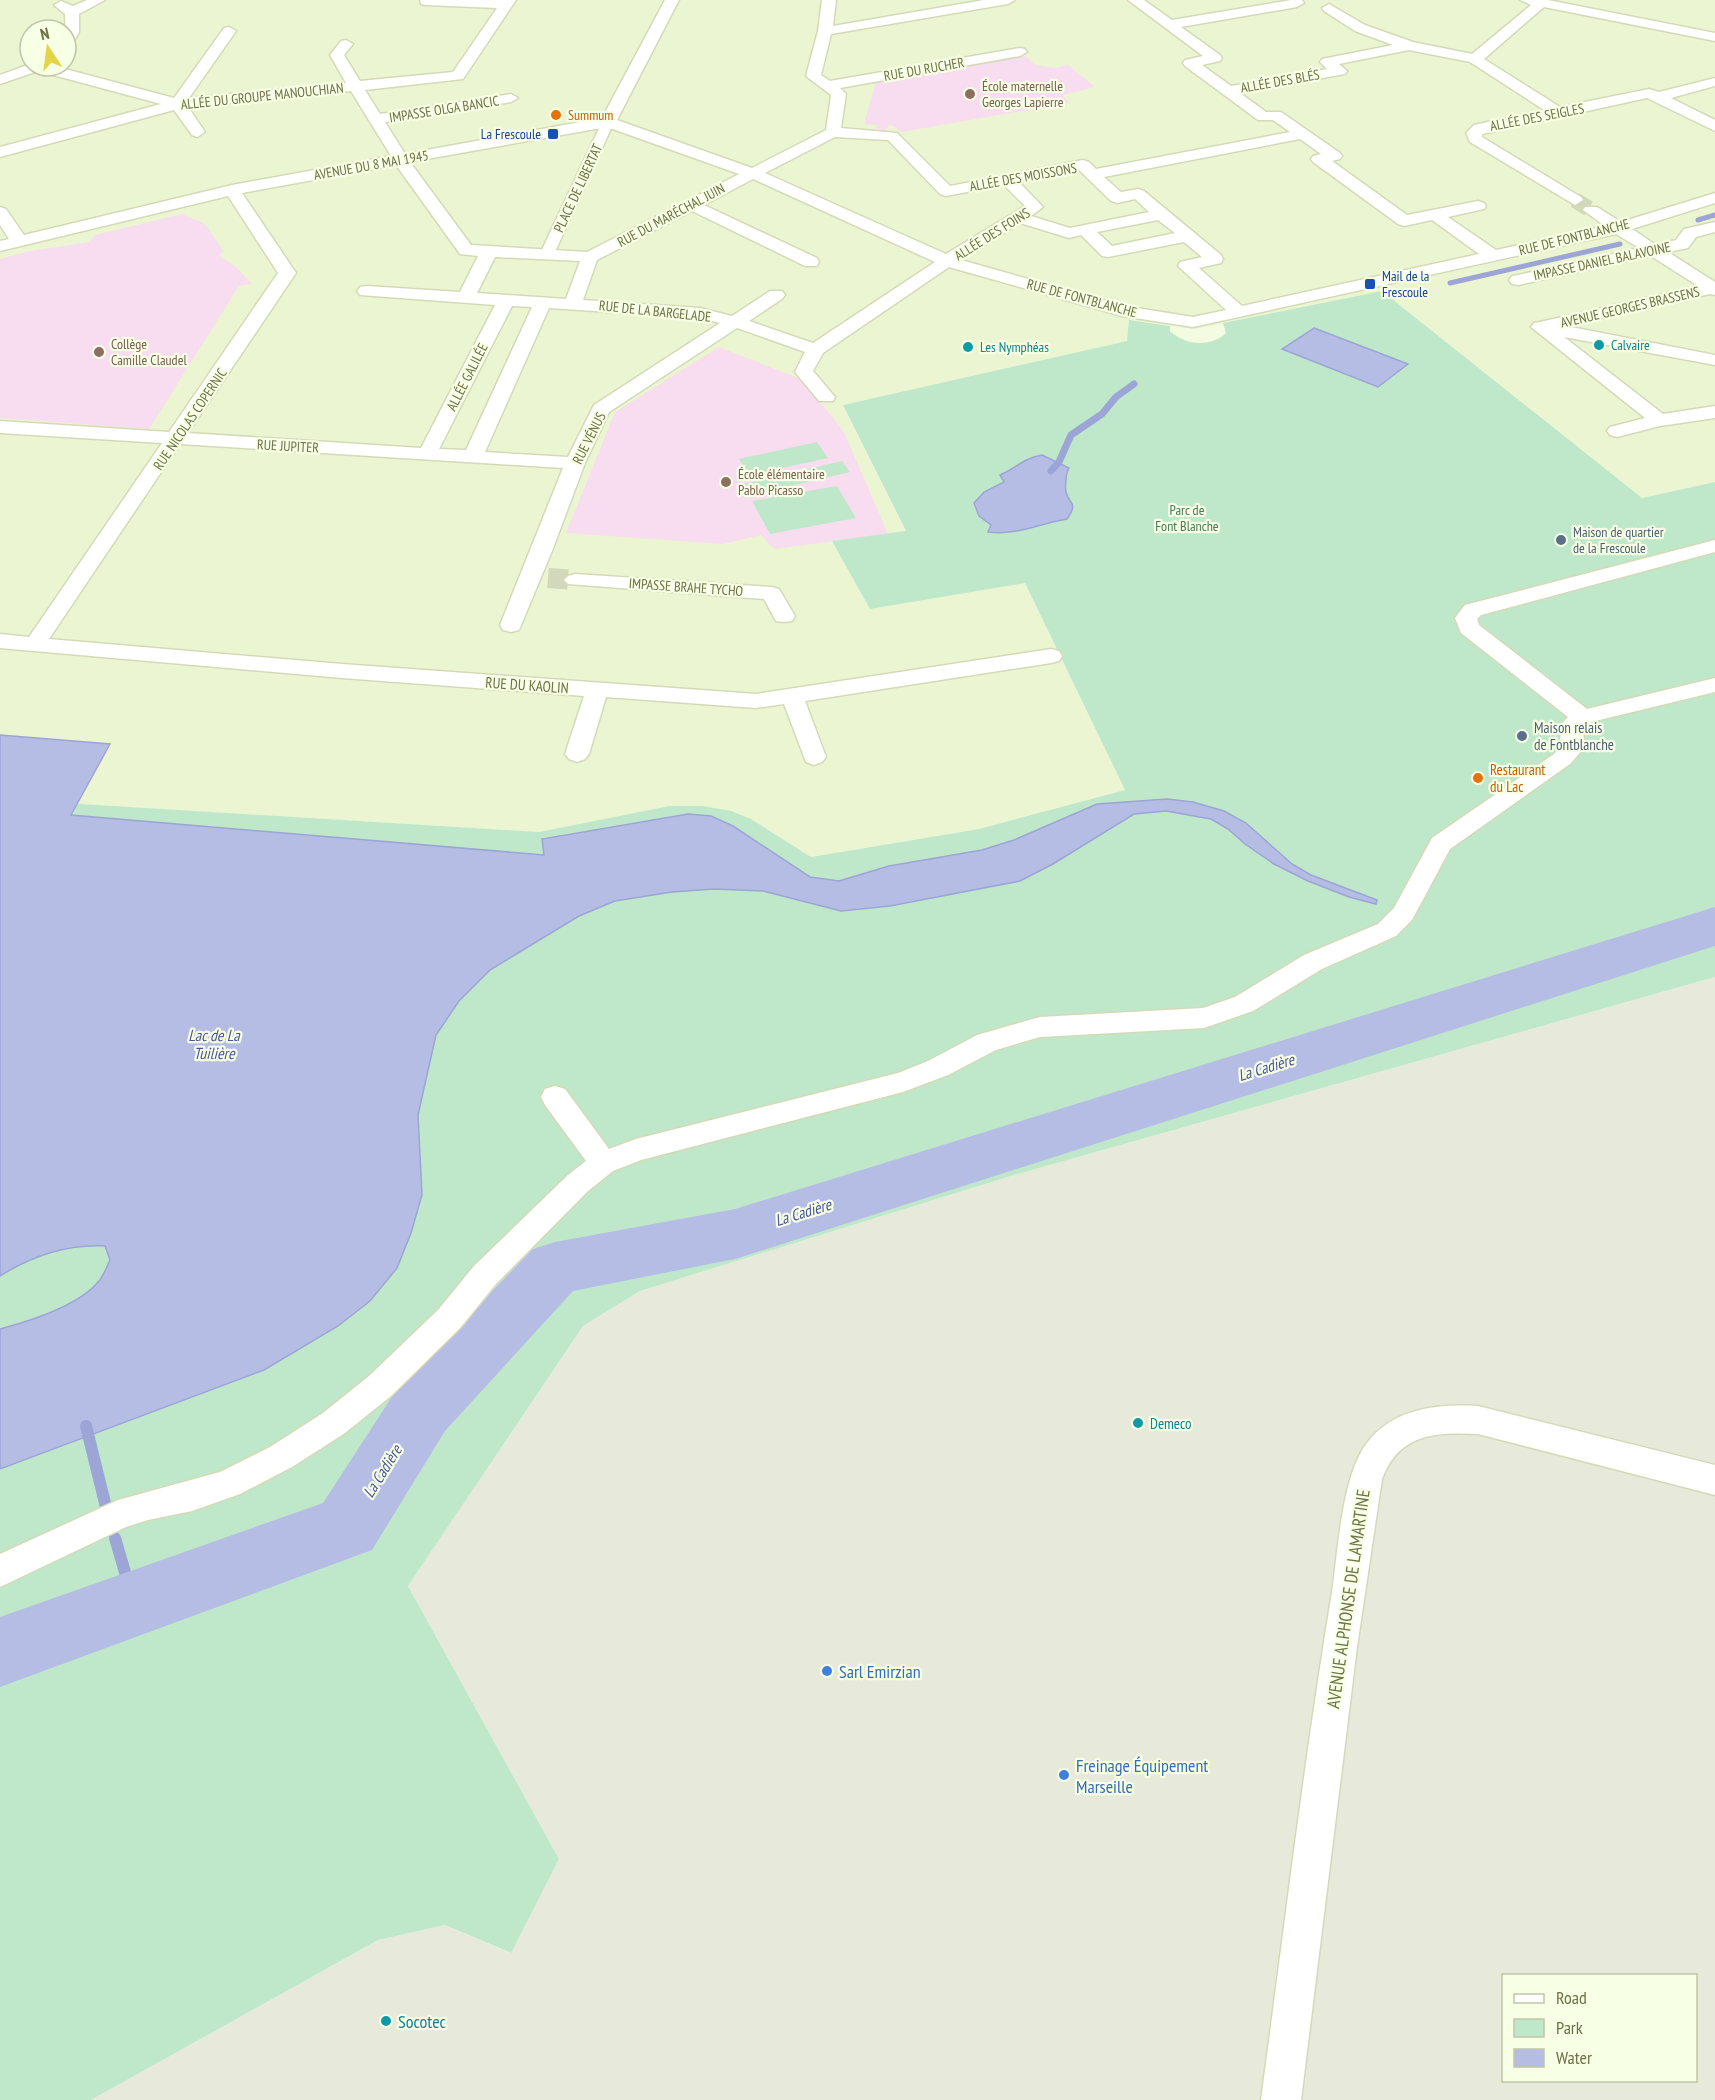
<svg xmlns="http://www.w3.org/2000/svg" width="1715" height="2100" font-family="'PT Sans Narrow',sans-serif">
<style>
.residential{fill:#ecf5d1;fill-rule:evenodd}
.industrial{fill:#e7eadb;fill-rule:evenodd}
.education{fill:#f7ddef}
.green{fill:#bfe8ca}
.water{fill:#b5bde4;stroke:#9ca5d5;stroke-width:1.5}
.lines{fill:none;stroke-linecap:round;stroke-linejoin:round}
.stream-far2{stroke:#9ca5d5;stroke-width:5}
.stream-far1{stroke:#9ca5d5;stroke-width:7}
.stream{stroke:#9ca5d5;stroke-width:12}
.river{fill:#b5bde4;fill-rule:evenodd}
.minor-tunnel-far1{stroke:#d2d8ba;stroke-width:16;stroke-dasharray:16 8;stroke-linecap:butt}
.minor-tunnel{stroke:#d2d8ba;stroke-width:20;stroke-dasharray:20 10;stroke-linecap:butt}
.pedestrian-casing{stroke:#d4dab7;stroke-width:3}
.minor-casing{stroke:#d4dab7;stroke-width:3}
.pedestrian{fill:#fff;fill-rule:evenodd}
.minor{fill:#fff;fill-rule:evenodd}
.education-dot{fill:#8d6e63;stroke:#f7ffe5;stroke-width:2}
.food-dot{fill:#e8710a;stroke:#f7ffe5;stroke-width:2}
.transit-dot{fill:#1a4fb4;stroke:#f7ffe5;stroke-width:2}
.culture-dot{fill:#0f9aa8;stroke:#f7ffe5;stroke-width:2}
.service-dot{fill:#5c6f8a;stroke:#f7ffe5;stroke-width:2}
.shop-dot{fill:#3f7fe0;stroke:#f7ffe5;stroke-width:2}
.labels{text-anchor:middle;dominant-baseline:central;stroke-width:4.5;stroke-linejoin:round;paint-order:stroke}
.far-street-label{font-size:14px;fill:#6f7148;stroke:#f7ffe5}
.far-education-label{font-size:14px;fill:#785e54;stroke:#f7ffe5;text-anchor:start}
.far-food-label{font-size:14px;fill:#c56008;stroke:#f7ffe5;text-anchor:start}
.far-transit-label{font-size:14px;fill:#164399;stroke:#f7ffe5;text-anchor:end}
.far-culture-label{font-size:14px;fill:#0d838f;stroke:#f7ffe5;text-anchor:start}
.far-park-label{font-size:14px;fill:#437c59;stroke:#f7ffe5}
.far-service-label{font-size:14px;fill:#4e5e75;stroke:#f7ffe5;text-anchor:start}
.street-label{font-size:15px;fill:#6f7148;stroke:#f7ffe5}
.service-label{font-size:15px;fill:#4e5e75;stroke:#f7ffe5;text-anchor:start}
.food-label{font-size:15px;fill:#c56008;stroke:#f7ffe5;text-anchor:start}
.culture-label{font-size:15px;fill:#0d838f;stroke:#f7ffe5;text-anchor:start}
.water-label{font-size:16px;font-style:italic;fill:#4b5799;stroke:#f7ffe5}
.near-street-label{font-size:18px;fill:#6f7148;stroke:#f7ffe5}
.near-shop-label{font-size:18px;fill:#366cbe;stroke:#f7ffe5;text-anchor:start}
.near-culture-label{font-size:18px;fill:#0d838f;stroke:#f7ffe5;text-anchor:start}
</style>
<rect width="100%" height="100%" fill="#f3fbe0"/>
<path class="residential" d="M 0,0 L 1715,0 L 1715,482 L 1642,498 L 1382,291 L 1195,329 L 1130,320 L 1127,341 L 843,405 L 906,532 L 870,609 L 1025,583 L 1125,790 L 979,829 L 811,857 L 751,819 L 669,806 L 539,832 L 0,799 ZM 30,30 L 66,30 L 66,66 L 30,66 Z"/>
<path class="industrial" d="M 1715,977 L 1715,2100 L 91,2100 L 378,1940 L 445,1925 L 510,1953 L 559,1859 L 408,1586 L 583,1326 L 640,1291 L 1011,1176 ZM 1504,1976 L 1696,1976 L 1696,2080 L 1504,2080 Z"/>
<g class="education">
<polygon points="1026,56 1035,65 1054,68 1068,65 1095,87 1062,95 1069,103 901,132 894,126 889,125 886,130 879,130 876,129 877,125 864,124 876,82"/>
<polygon points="182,214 205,224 224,252 218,255 236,267 252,284 239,286 149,429 0,418 0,259 25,252 89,242 95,235"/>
<polygon points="719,347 803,380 844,432 888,534 774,549 761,535 723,544 566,533 615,412"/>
</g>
<g class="green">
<path d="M 1382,291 L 1642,498 L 1715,482 L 1715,977 L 1011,1176 L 640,1291 L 583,1326 L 408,1586 L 559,1859 L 511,1953 L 445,1925 L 378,1940 L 91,2100 L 0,2100 L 0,799 L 539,832 L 669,806 L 703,806 L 731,811 L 751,819 L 811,857 L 979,829 L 1125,790 L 1025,583 L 870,609 L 832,541 L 906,531 L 843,405 L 1127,341 L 1129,320 L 1170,326 L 1170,331 C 1184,345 1211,348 1226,333 L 1223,323 Z"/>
<polygon points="817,442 828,458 749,475 739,459"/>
<polygon points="842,461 850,472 752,495 744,484"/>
<polygon points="837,486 856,518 770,534 752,501"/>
</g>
<g class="water">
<polygon points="1314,328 1408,364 1378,387 1282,349"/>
<path d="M 1042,455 L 1069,468 C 1066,472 1065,486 1066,492 C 1069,505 1079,502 1067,519 C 1041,523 1016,536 988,532 L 991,525 L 979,516 L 974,503 L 984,492 L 1004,482 L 1000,475 C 1016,468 1024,458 1042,455 Z"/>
<path d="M 0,735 L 110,744 L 71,815 L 544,855 L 542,839 L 688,814 L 711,816 L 733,826 L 810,877 L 839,881 L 889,866 L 982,850 L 1014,840 L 1097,804 L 1167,799 L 1193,802 L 1224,811 L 1246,823 L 1292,864 L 1311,875 L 1377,900 L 1376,904 L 1349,897 L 1308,881 L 1274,864 L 1245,844 L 1228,829 L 1211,819 L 1166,811 L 1134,814 L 1053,864 L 1020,881 L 890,906 L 841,911 L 763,891 L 714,889 L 672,892 L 615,901 L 579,916 L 490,970 L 459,1001 L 436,1035 L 418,1115 L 422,1195 L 411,1233 L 397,1268 L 370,1301 L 338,1326 L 264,1370 L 0,1469 L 0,1329 C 30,1321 79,1306 99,1281 C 104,1275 107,1266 110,1260 L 105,1246 C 67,1244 32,1256 0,1276 Z"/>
</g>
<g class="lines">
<g class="stream-far2">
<polyline points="1698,220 1715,215"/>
<polyline points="1450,283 1620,244"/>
</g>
<polyline class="stream-far1" points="1051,471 1059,462 1071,435 1102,414 1116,397 1134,384"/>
<g class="stream">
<polyline points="86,1426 106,1507"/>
<polyline points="115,1538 134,1603"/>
</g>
<polygon class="river" points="1715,907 1715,946 735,1259 573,1291 445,1431 372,1550 0,1687 0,1617 323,1503 397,1389 533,1249 555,1242 735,1209"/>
<polyline class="minor-tunnel-far1" points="1575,200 1591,210"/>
<polyline class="minor-tunnel" points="548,578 575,580"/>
<g class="pedestrian-casing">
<polygon id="pedestrian" points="608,118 614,122 554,254 547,258 542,257 540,254 602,122"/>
</g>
<g class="minor-casing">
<g id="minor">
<polygon points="87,0 105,0 79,14 79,32 71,46 66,47 65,14 54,5 61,1 73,6"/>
<path d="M 420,0 L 516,0 L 463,79 L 365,90 L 380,114 L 511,94 L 518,98 L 511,102 L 385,122 L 405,154 L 602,118 L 665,0 L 679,0 L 617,120 L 752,168 L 826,130 L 831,95 L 806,76 L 818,31 L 822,0 L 836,0 L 833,26 L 984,0 L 1015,0 L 1008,4 L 831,34 L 821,75 L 830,81 L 1020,48 L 1025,49 L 1027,52 L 1020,56 L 840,88 L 846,94 L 841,128 L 897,133 L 950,186 L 1083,160 L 1089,162 L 1096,169 L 1290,132 L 1273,120 L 1258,120 L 1185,66 L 1183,63 L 1185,60 L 1203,56 L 1128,0 L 1144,0 L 1172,20 L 1291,0 L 1302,0 L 1304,3 L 1297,7 L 1181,27 L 1220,55 L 1222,58 L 1220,61 L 1202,65 L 1231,86 L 1327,69 L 1320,62 L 1322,59 L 1393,45 L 1355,31 L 1324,11 L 1322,8 L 1329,4 L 1365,25 L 1413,42 L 1472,54 L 1531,5 L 1520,0 L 1548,0 L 1715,33 L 1715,41 L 1544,7 L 1484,59 L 1560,107 L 1649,89 L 1659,92 L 1715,78 L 1715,86 L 1671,98 L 1715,120 L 1715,131 L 1647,98 L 1482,134 L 1482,137 L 1581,197 L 1583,200 L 1575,205 L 1470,142 L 1466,133 L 1474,125 L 1544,110 L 1470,62 L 1409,50 L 1339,64 L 1347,71 L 1345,74 L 1240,93 L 1266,112 L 1281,112 L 1340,153 L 1342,156 L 1340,159 L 1332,161 L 1407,215 L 1478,201 L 1484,203 L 1486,206 L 1484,209 L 1448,217 L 1496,250 L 1605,226 L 1583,210 L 1585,207 L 1597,207 L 1621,222 L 1715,193 L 1715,203 L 1632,229 L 1656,245 L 1676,240 L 1684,229 L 1715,222 L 1715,232 L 1696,237 L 1688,248 L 1668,252 L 1715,282 L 1715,295 L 1710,294 L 1566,326 L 1715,355 L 1715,365 L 1564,337 L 1663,414 L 1715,406 L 1715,418 L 1660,426 L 1617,437 L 1610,435 L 1607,431 L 1610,427 L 1645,418 L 1531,327 L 1534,323 L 1540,322 L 1698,286 L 1651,256 L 1518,285 L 1512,284 L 1509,280 L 1512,276 L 1518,275 L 1639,248 L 1616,234 L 1193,327 L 1122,316 L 949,267 L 823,353 L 813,371 L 835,397 L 833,401 L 819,401 L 795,372 L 805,352 L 737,328 L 609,412 L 585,463 L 552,551 L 519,630 L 511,632 L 503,630 L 500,625 L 563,468 L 180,444 L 49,639 L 342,664 L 756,694 L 1051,649 L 1059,651 L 1062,656 L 1059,661 L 1051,663 L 805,701 L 826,757 L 822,762 L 814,765 L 806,762 L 784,704 L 756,708 L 606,697 L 589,754 L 585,759 L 577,762 L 569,759 L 565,754 L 584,696 L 342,678 L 0,648 L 0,634 L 29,637 L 162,443 L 0,433 L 0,421 L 169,432 L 278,273 L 228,196 L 0,251 L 0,241 L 9,239 L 0,225 L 0,207 L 6,209 L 24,235 L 232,185 L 391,156 L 351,91 L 188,107 L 205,132 L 197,137 L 192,135 L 174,110 L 0,157 L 0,147 L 161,104 L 38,71 L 0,84 L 0,75 L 30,64 L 30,66 L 54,66 L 174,98 L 224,28 L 229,27 L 236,31 L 189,98 L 346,83 L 330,55 L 341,41 L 346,40 L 353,44 L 344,55 L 360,81 L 453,72 L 497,8 L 426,5 L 421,4 ZM 607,127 L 739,174 L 587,252 L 471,245 L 410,162 ZM 835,137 L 888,140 L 940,194 L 946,196 L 1004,185 L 1025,206 L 946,254 L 765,173 ZM 1300,139 L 1321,154 L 1313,156 L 1311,159 L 1313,162 L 1398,224 L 1404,226 L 1432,220 L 1479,254 L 1242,306 L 1199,268 L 1221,263 L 1223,259 L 1221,255 L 1144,191 L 1138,189 L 1121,192 L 1104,177 ZM 396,165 L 460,254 L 478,256 L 460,292 L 366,286 L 360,287 L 357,291 L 360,295 L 495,305 L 421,448 L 188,433 L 296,273 L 242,193 ZM 1079,170 L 1111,201 L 1117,203 L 1135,199 L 1149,212 L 1070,228 L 1031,216 L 1043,207 L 1019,182 ZM 753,179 L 935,262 L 813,343 L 749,321 L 782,299 L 785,295 L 782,291 L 770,291 L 732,316 L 700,308 L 583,300 L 597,260 L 692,211 L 805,266 L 817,266 L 819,262 L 817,258 L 704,205 ZM 1158,220 L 1175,233 L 1112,246 L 1097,232 ZM 1020,223 L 1069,238 L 1081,235 L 1102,256 L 1108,257 L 1184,242 L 1202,257 L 1180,262 L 1178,266 L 1226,310 L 1193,317 L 1124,306 L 961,260 ZM 495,257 L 580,261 L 566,299 L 477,293 ZM 512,306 L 532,307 L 466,450 L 439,449 ZM 549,308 L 700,318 L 720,323 L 594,405 L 568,457 L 485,452 Z"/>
<polygon points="1715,540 1715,552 1481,615 1477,619 1479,625 1587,709 1715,678 1715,692 1591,722 1583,728 1584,748 1570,764 1450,849 1412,920 1396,936 1322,969 1253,1011 1204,1028 1040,1037 996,1050 948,1075 903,1092 641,1160 613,1171 588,1191 496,1284 460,1328 391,1396 345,1433 292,1467 240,1494 192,1511 148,1520 126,1527 0,1587 0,1554 118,1500 220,1472 270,1447 323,1413 369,1376 438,1310 474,1266 568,1175 586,1161 545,1105 541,1097 545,1089 555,1086 565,1089 609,1149 636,1139 898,1073 928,1061 977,1035 1040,1017 1203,1008 1235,997 1304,955 1378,924 1394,908 1432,838 1554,754 1560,746 1561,725 1568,717 1461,633 1455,618 1465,605"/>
<polygon points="575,574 772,587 779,589 795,616 792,621 784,622 776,621 764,599 568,584 564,580 568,576"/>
<path d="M 1478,1406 L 1715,1465 L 1715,1495 L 1478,1434 C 1436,1432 1399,1433 1382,1479 L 1357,1647 L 1301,2100 L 1261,2100 C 1284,1931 1304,1761 1332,1592 C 1338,1551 1342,1475 1367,1443 C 1393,1408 1438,1404 1478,1406 Z"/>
</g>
</g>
<use href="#pedestrian" class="pedestrian"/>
<use href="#minor" class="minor"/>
</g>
<g class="education-dot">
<circle cx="970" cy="94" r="6"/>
<circle cx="99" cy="352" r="6"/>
<circle cx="726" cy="482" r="6"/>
</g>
<g class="food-dot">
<circle cx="556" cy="115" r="6"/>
<circle cx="1478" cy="778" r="6"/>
</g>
<g class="transit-dot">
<rect x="547" y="128" width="12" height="12" rx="3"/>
<rect x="1364" y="278" width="12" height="12" rx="3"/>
</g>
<g class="culture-dot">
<circle cx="1599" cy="345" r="6"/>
<circle cx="968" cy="347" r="6"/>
<circle cx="1138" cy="1423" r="6"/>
<circle cx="386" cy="2021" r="6"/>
</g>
<g class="service-dot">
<circle cx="1561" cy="540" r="6"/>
<circle cx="1522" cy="736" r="6"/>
</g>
<g class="shop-dot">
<circle cx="827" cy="1671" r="6"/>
<circle cx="1064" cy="1775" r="6"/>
</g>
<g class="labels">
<g class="far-street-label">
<text transform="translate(924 69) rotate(-10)">RUE DU RUCHER</text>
<text transform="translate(1280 81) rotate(-10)">ALLÉE DES BLÉS</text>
<text transform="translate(262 96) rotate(-6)">ALLÉE DU GROUPE MANOUCHIAN</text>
<text transform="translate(444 109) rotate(-9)">IMPASSE OLGA BANCIC</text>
<text transform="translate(1537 117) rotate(-11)">ALLÉE DES SEIGLES</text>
<text transform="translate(371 165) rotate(-10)">AVENUE DU 8 MAI 1945</text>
<text transform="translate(1023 177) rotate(-10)">ALLÉE DES MOISSONS</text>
<text transform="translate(578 188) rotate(-65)">PLACE DE LIBERTAT</text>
<text transform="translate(671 215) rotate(-28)">RUE DU MARÉCHAL JUIN</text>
<text transform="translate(992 234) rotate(-32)">ALLÉE DES FOINS</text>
<text transform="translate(1574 237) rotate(-14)">RUE DE FONTBLANCHE</text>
<text transform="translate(1602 261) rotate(-12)">IMPASSE DANIEL BALAVOINE</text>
<text transform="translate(1082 298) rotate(15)">RUE DE FONTBLANCHE</text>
<text transform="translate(1630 307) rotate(-13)">AVENUE GEORGES BRASSENS</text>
<text transform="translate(655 311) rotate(6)">RUE DE LA BARGELADE</text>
<text transform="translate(467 377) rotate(-63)">ALLÉE GALILÉE</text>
<text transform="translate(190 419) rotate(-56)">RUE NICOLAS COPERNIC</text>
<text transform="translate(589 438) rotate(-63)">RUE VÉNUS</text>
<text transform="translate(288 446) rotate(3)">RUE JUPITER</text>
<text transform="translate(686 587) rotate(4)">IMPASSE BRAHE TYCHO</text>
</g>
<g class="far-education-label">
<text x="982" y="86">École maternelle<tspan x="982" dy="16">Georges Lapierre</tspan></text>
<text x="111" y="344">Collège<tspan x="111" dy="16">Camille Claudel</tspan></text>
<text x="738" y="474">École élémentaire<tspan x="738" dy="16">Pablo Picasso</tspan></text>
</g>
<g class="far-food-label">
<text x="568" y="115">Summum</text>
</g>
<g class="far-transit-label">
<text x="541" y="134">La Frescoule</text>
<text x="1382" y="276" text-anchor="start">Mail de la<tspan x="1382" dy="16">Frescoule</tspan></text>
</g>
<g class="far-culture-label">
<text x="1611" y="345">Calvaire</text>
<text x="980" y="347">Les Nymphéas</text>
</g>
<g class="far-park-label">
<text x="1187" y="510">Parc de<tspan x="1187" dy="16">Font Blanche</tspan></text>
</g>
<g class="far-service-label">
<text x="1573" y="532">Maison de quartier<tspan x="1573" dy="16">de la Frescoule</tspan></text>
</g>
<g class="street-label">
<text transform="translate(527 685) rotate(4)">RUE DU KAOLIN</text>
</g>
<g class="service-label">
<text x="1534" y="727">Maison relais<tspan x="1534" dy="17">de Fontblanche</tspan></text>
</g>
<g class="food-label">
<text x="1490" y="769">Restaurant<tspan x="1490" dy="17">du Lac</tspan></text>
</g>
<g class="culture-label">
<text x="1150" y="1423">Demeco</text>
</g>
<g class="water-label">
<text x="214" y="1035">Lac de La<tspan x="214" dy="18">Tuilière</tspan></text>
<text transform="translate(1266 1067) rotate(-17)">La Cadière</text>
<text transform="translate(803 1212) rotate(-17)">La Cadière</text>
<text transform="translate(382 1471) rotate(-58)">La Cadière</text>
</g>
<g class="near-street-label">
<text transform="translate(1348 1599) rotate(-82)">AVENUE ALPHONSE DE LAMARTINE</text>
</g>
<g class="near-shop-label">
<text x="839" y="1671">Sarl Emirzian</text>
<text x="1076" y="1765">Freinage Équipement<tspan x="1076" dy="21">Marseille</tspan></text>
</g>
<g class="near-culture-label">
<text x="398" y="2021">Socotec</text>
</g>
</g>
<rect x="1502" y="1974" width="195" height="108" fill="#f7ffe5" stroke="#c1c6a6" stroke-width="1.5"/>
<rect x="1514" y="1994" width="30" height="9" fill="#ffffff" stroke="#c1c6a6" stroke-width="1.5"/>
<text x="1556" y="2004" font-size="18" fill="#6f7148">Road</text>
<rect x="1514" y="2019" width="30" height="18" fill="#bfe8ca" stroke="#c1c6a6" stroke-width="1.5"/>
<text x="1556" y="2034" font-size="18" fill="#6f7148">Park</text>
<rect x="1514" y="2049" width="30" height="18" fill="#b5bde4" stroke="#c1c6a6" stroke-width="1.5"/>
<text x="1556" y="2064" font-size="18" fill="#6f7148">Water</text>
<g transform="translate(48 48) rotate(347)"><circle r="28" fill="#f7ffe5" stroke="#c1c6a6" stroke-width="1.5"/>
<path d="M0-4.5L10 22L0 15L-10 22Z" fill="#e3d547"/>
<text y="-9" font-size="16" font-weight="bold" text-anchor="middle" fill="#6f7148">N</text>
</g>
</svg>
